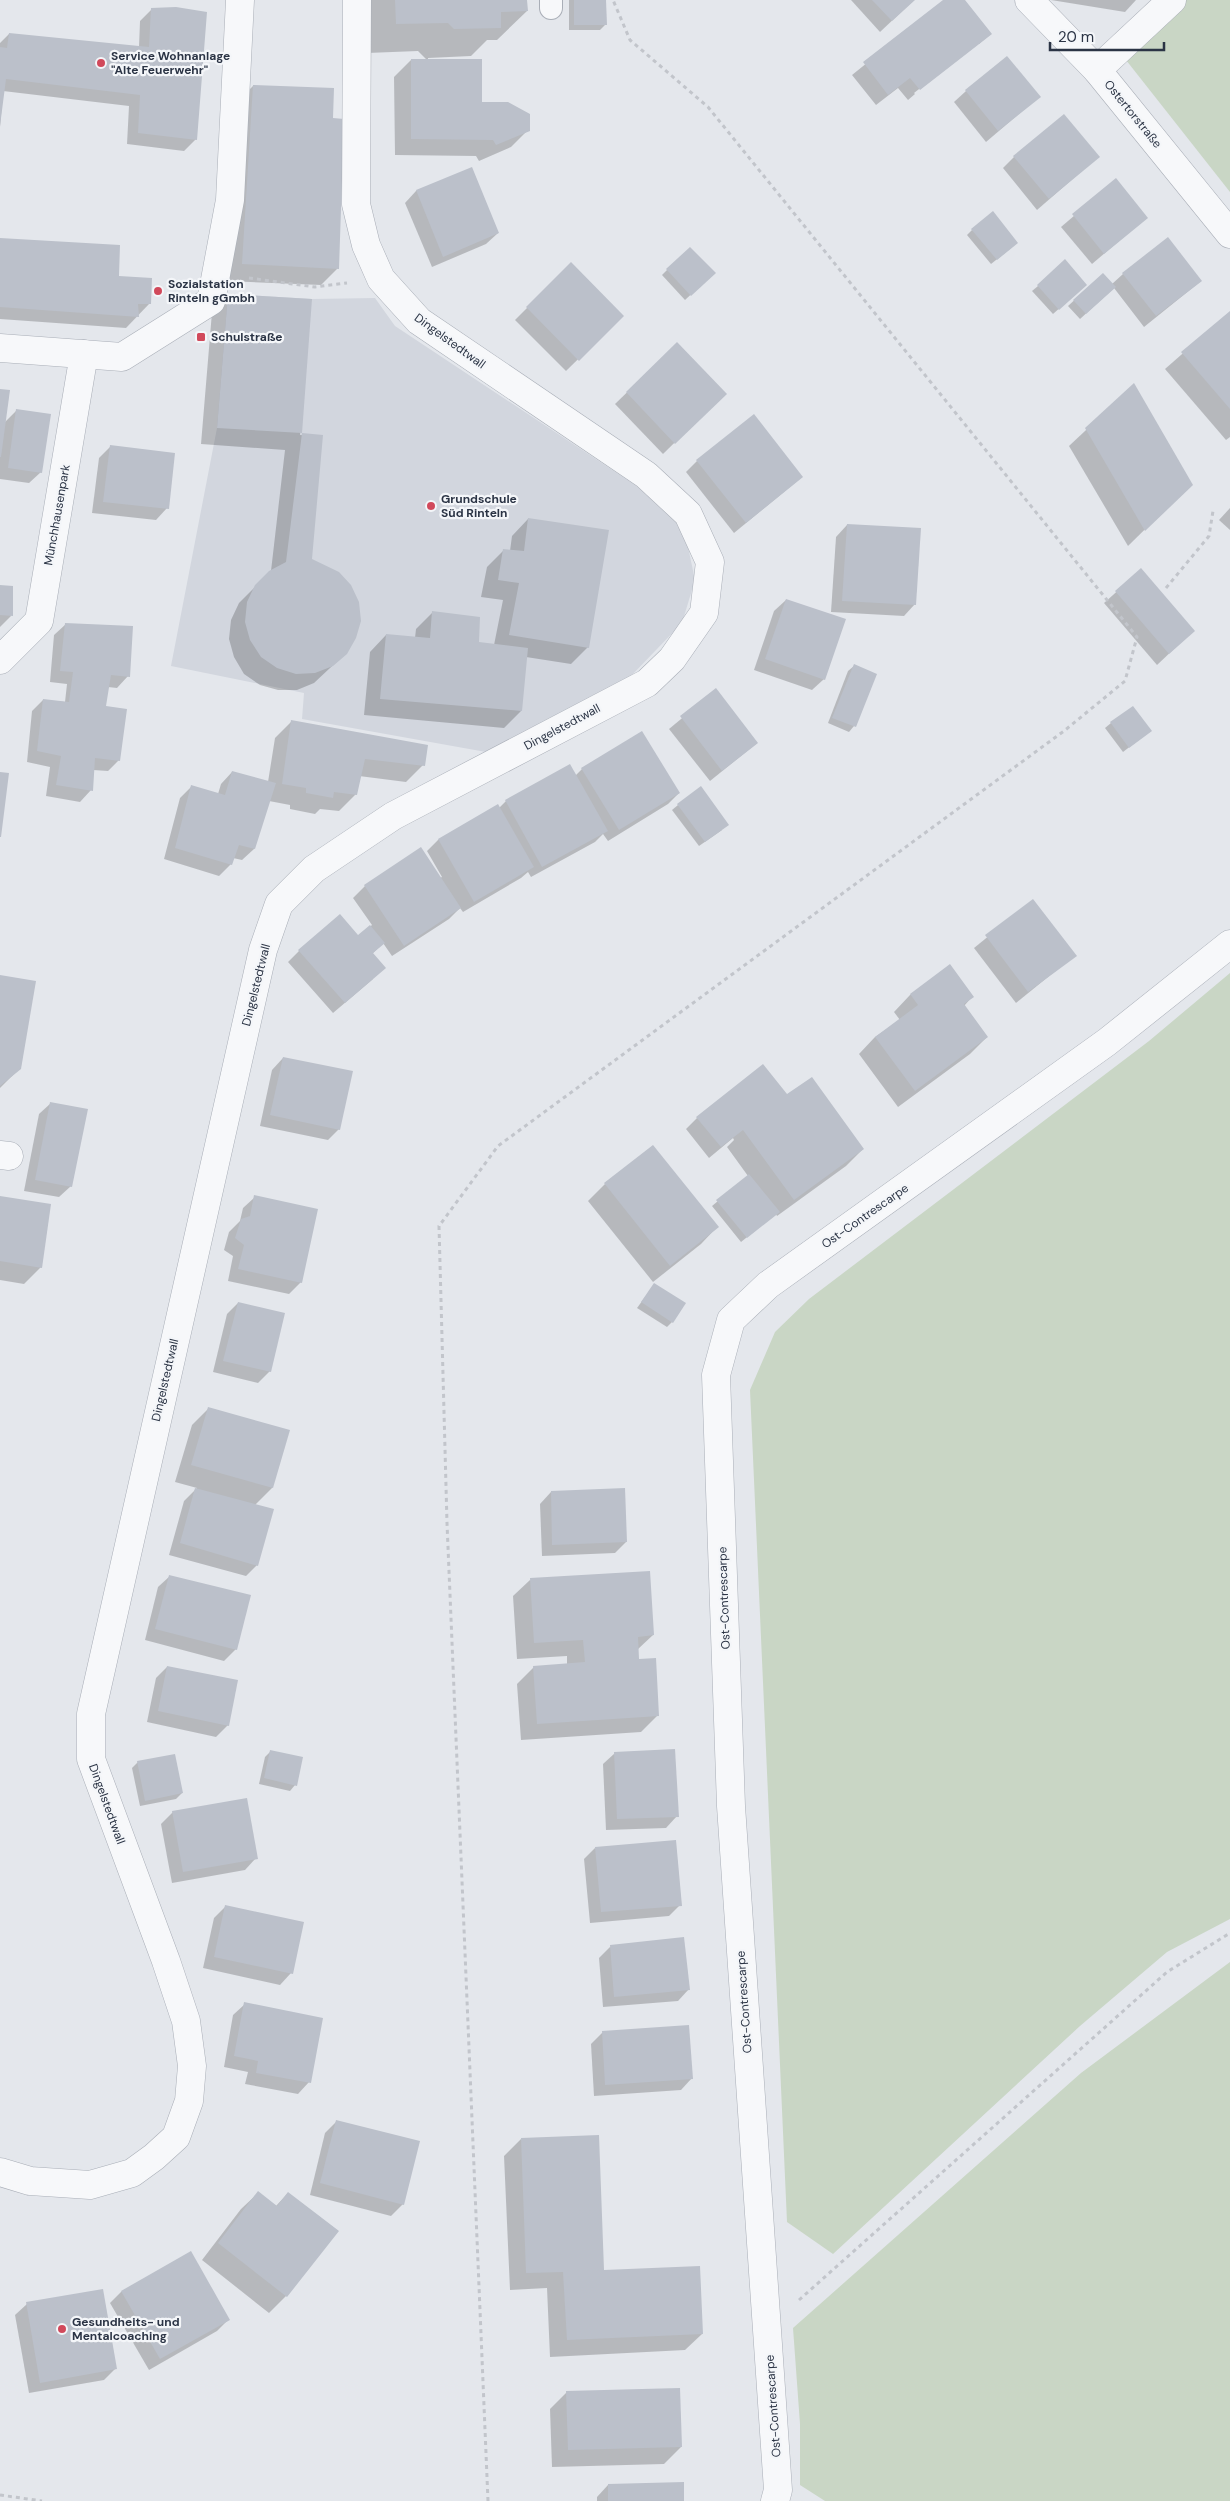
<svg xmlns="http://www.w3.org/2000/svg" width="1230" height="2501" font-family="'DM Sans',sans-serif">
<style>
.built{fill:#d2d6de}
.green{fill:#c9d6c5}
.shadow{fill:#0003}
.building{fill:#bbc0ca}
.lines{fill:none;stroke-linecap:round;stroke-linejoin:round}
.service-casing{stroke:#a9aeb7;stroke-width:24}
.minor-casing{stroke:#a9aeb7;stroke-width:29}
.path{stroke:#c2c5cb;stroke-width:3;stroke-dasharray:4 4;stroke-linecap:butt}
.service{stroke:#f7f8fa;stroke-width:22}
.minor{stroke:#f7f8fa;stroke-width:28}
.poi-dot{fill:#d1495b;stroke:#f4f6f9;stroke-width:2}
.labels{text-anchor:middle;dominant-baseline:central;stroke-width:4.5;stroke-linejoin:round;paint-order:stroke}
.poi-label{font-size:12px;font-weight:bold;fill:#2b3445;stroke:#f4f6f9;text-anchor:start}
.street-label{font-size:12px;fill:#2b3445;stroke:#f4f6f9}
</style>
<rect width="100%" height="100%" fill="#e4e7ec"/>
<polygon class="built" points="228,294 312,299 375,298 395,326 635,485 684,528 695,580 682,623 631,676 486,752 302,719 304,693 171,666 217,428"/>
<g class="green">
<polygon points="1186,0 1230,0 1230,192 1126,60"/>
<polygon points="1230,973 1230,1919 1167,1952 1080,2026 833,2254 787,2222 750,1390 775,1332 809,1299 1149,1041"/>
<polygon points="1230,1962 1230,2501 825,2501 800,2485 800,2424 793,2328 1081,2073"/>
</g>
<g class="shadow">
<polygon points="366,0 526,0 527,11 497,40 487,40 471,56 428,58 428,60 481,104 528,130 511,147 479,161 476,156 395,155 394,77 411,60 427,60 418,51 367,53"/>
<polygon points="569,0 605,0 605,25 600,30 569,30"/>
<polygon points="851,0 914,0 880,32"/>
<polygon points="945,0 964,0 990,34 979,44 979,42 914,93 915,94 908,100 898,88 876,105 852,75"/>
<polygon points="1051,0 1136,0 1125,12"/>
<polygon points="152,9 196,139 184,151 127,144 129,106 3,91 0,127 0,43 9,34 139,47 140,21"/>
<polygon points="253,86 332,119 338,268 321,285 225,281 236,103"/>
<polygon points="966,91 1039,97 986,142 954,102"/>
<polygon points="1014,157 1098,157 1037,210 1003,168"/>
<polygon points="471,169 498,233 486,244 432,267 405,203 416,191"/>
<polygon points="1116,180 1146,218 1092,264 1061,227"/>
<polygon points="972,230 1011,248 991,264 967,235"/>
<polygon points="0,239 150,303 126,328 0,319"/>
<polygon points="571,264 622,316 566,371 515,320"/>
<polygon points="667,270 714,273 685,300 662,275"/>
<polygon points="1103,274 1112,284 1123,274 1201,281 1144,327 1114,288 1080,319 1068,306"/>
<polygon points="1038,286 1080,290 1053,314 1032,291"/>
<polygon points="229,295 311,300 300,435 321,436 311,559 346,653 314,683 297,690 278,690 260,685 244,674 234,657 229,639 231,620 239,603 271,571 285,450 201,444 212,312"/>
<polygon points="1230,312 1230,437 1226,440 1165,369"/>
<polygon points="677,344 725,393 663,454 615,404"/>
<polygon points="1134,385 1191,484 1128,546 1069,446"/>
<polygon points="0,390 5,422 16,411 41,472 29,483 0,479"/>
<polygon points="110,447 167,508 156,520 92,513 99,458"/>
<polygon points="697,461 802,477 734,533 686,472"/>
<polygon points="1230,508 1230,530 1219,520"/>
<polygon points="528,519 588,647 571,664 526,657 521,711 504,728 364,715 370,652 386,635 415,638 416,629 432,613 478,643 494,645 503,600 481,597 487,567 504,550 510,551 512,536"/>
<polygon points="847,525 915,604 904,616 831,612 836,537"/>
<polygon points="1141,570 1193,631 1157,665 1104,603"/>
<polygon points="0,586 11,616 0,627"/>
<polygon points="786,600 824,679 812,690 754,670 774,611"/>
<polygon points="66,624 128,676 117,688 108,687 103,707 119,760 108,771 93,770 91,790 80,802 46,796 50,767 27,762 32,711 43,700 65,702 67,684 50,682 54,635"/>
<polygon points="854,666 854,726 849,732 828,723 848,671"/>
<polygon points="716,690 757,743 710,781 669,729"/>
<polygon points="292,721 423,765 406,782 359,776 356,794 339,811 320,809 315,814 290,809 290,805 269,801 254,849 242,860 233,858 231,864 219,876 164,859 180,798 191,787 218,794 221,784 232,772 268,782 275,738"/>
<polygon points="1111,723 1150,731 1123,752 1105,728"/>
<polygon points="570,766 575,776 582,769 679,793 668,804 608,841 603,834 595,842 531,877 528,872 521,878 463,912 460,908 449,919 392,956 383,943 372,954 373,979 333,1013 288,962 299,951 358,937 372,925 353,898 365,886 421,849 440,878 442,877 427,851 438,840 498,806 499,808 506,801"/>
<polygon points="678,805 722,830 699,846 672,810"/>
<polygon points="1033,900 1075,955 1016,1003 974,948"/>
<polygon points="950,966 972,997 964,1006 987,1037 970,1054 898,1107 859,1054 875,1037 900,1020 894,1012 910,995"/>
<polygon points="0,977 20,1068 0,1088"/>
<polygon points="283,1058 339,1129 328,1140 260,1126 272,1070"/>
<polygon points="51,1103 71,1186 59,1197 24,1191 39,1114"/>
<polygon points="697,1118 863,1149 846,1166 777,1216 776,1214 741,1242 712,1206 748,1176 727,1147 734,1140 733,1138 709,1158 686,1129"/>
<polygon points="605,1184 717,1227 701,1244 653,1282 588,1201"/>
<polygon points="255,1197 301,1282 289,1294 228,1281 233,1256 224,1250 229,1232 240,1221 243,1208"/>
<polygon points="0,1198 41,1267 24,1284 0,1280"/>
<polygon points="654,1285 672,1322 667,1327 637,1308"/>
<polygon points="238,1303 270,1371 258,1383 213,1372 227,1314"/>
<polygon points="209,1408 288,1431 272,1488 255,1505 257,1565 246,1576 169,1555 184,1501 197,1488 175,1482 192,1425"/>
<polygon points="551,1492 626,1542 615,1553 542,1556 540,1504"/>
<polygon points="170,1576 236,1649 224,1661 145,1640 158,1587"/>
<polygon points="530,1580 653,1635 637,1650 638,1660 658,1715 641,1732 521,1740 517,1684 534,1667 567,1665 567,1656 517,1659 513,1596"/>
<polygon points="167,1667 228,1725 216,1737 147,1722 156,1678"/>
<polygon points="271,1751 295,1785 290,1791 259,1784 265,1757"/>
<polygon points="615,1753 677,1816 666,1828 606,1830 603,1764"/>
<polygon points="138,1762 182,1793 176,1799 140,1806 132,1768"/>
<polygon points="173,1812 256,1858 245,1870 172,1883 161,1824"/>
<polygon points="595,1848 680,1905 669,1916 590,1923 584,1859"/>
<polygon points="226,1906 291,1973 280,1985 203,1968 214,1918"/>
<polygon points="610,1947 689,1989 678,2001 603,2007 599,1958"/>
<polygon points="245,2004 309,2082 298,2094 245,2084 248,2072 224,2067 233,2015"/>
<polygon points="688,2026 692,2078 681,2090 594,2096 591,2044 602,2033"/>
<polygon points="337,2121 403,2204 391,2216 310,2195 325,2133"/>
<polygon points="521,2139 603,2271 702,2334 685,2350 550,2357 547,2288 510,2290 504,2156"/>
<polygon points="258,2193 276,2206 288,2193 338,2231 286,2296 269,2313 202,2260 241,2209"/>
<polygon points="190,2253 228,2320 217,2331 149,2370 110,2303 121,2292"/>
<polygon points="27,2304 115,2369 104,2380 29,2393 15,2315"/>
<polygon points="567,2392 681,2447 664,2464 552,2467 550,2409"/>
<polygon points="608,2485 683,2501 597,2501 597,2497"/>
</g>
<g class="building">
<polygon points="395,0 527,0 528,11 501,12 501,28 454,29 448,23 396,24"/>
<polygon points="574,0 606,0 607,25 574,25"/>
<polygon points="872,0 915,0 892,21"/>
<polygon points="943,0 965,0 992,34 920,90 910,78 888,95 863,62"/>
<polygon points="176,7 207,12 197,140 138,133 140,95 6,79 0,126 0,47 7,48 9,33 149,47 151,8"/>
<polygon points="1007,56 1041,97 998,131 965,90"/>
<polygon points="411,59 482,59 482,102 508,102 530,114 530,131 496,145 493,140 411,139"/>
<polygon points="253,85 334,88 333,118 344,119 339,269 242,264"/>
<polygon points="1064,114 1100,157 1049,199 1013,156"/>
<polygon points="472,167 499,233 443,257 416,190"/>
<polygon points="1116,178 1148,218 1104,254 1072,214"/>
<polygon points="993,211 1018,243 997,260 971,229"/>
<polygon points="1168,237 1202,281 1156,316 1122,273"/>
<polygon points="0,238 120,245 119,276 152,278 151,304 138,304 139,317 0,307"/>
<polygon points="690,247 716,273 691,296 666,269"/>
<polygon points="1065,259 1087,285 1059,310 1037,285"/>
<polygon points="571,262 624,316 579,361 526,307"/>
<polygon points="1103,273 1116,287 1086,314 1073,300"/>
<polygon points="228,294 312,299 302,433 217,428"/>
<polygon points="1230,311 1230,409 1181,352"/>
<polygon points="677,342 727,394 675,444 626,392"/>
<polygon points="1134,383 1193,485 1145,531 1085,428"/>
<polygon points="0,389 10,390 1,457 0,457"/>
<polygon points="16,409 51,414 42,473 8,468"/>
<polygon points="754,414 803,477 746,523 696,460"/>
<polygon points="302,433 323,435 312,559 339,572 351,585 359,602 361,621 356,638 347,654 333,666 315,673 296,674 277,668 261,657 250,640 245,622 247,602 255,585 269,571 286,562"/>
<polygon points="110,445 175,453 169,509 103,502"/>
<polygon points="528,518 609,530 589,648 509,635 519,583 498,580 503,549 524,551"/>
<polygon points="847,524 921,528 916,605 842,601"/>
<polygon points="1141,568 1195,631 1169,654 1115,591"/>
<polygon points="0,585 13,586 13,616 0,615"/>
<polygon points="786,599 846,619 825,680 765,659"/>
<polygon points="432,611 480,617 479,642 528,648 522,711 380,699 386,634 430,638"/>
<polygon points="65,623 133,626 130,677 111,675 106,706 127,709 120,761 95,758 93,791 56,785 61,756 37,751 43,699 69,702 73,672 60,671"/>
<polygon points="854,664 877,674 856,727 832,718"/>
<polygon points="716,688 758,743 722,771 680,716"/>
<polygon points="1133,706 1152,731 1129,748 1110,722"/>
<polygon points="291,720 428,745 425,766 365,759 357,795 334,792 333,798 306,793 306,788 282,784"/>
<polygon points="642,731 680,793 619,830 581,768"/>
<polygon points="570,764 608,831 542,867 505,800"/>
<polygon points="232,771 276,783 255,849 239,845 232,865 175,848 191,785 225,795"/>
<polygon points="0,772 9,773 1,837 0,837"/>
<polygon points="701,786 729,825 705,842 677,804"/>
<polygon points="498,804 534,867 474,902 438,839"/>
<polygon points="421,847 461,908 404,946 364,885"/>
<polygon points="1033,899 1077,956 1028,992 985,935"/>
<polygon points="340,914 358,935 370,925 385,943 373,953 386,968 345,1003 298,950"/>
<polygon points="950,964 974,997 964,1004 988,1037 915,1091 875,1037 918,1005 910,994"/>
<polygon points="0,975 36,981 21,1069 0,1086"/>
<polygon points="283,1057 353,1071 340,1130 270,1115"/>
<polygon points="763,1064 787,1094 812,1077 864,1149 794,1200 743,1130 721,1147 696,1117"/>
<polygon points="50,1102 88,1109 72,1187 35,1180"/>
<polygon points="653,1145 719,1227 670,1266 604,1183"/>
<polygon points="749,1174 780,1212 747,1238 716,1200"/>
<polygon points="254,1195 318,1209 302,1283 238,1269 244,1245 235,1238 241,1219 250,1216"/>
<polygon points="0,1196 51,1204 42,1268 0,1261"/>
<polygon points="654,1283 686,1303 673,1323 641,1302"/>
<polygon points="238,1302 285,1313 271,1372 223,1361"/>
<polygon points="208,1407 290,1430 273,1488 191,1465"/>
<polygon points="195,1488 274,1509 258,1566 180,1543"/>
<polygon points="625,1488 627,1542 552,1545 551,1491"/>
<polygon points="650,1571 654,1635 638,1637 639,1659 656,1658 659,1716 537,1724 533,1666 585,1662 583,1640 534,1643 530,1578"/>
<polygon points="169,1575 251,1595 237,1650 155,1629"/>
<polygon points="167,1666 238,1680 229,1726 158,1711"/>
<polygon points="675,1749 679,1817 617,1819 614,1752"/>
<polygon points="270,1750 303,1757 297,1786 264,1778"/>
<polygon points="175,1754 183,1793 145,1801 137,1761"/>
<polygon points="247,1798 258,1859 183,1872 172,1811"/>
<polygon points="676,1840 682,1906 601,1912 595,1847"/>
<polygon points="225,1905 304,1922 293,1974 214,1957"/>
<polygon points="684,1937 690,1990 614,1997 610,1945"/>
<polygon points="244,2002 323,2018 311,2083 256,2073 258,2061 234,2056"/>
<polygon points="689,2025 693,2079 605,2085 602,2031"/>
<polygon points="336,2120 420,2141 404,2205 320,2183"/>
<polygon points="599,2135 604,2270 700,2266 703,2334 567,2340 563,2272 526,2273 521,2138"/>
<polygon points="258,2191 277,2206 288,2192 339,2231 287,2297 218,2243"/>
<polygon points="191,2251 230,2320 160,2359 121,2291"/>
<polygon points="103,2289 117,2369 40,2383 26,2302"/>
<polygon points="680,2388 682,2447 568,2450 566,2391"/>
<polygon points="684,2482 684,2501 608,2501 608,2484"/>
</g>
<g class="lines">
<g class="service-casing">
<polyline id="service" points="551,0 551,8"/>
</g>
<g class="minor-casing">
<g id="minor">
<polyline points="1029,0 1097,70 1230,234"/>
<polyline points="1097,70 1172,0"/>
<polyline points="0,348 122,357 211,301 230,200 240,0"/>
<polyline points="0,660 39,621 84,354"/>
<polyline points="0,1155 9,1156"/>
<polyline points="0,2172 30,2181 90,2185 132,2173 154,2157 176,2137 189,2101 192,2066 186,2021 166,1961 91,1759 91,1714 263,950 279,904 314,869 393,816 647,683 672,659 704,613 710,562 688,514 646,475 419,321 381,279 366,245 356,204 357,0"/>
<polyline points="775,2501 778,2490 731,1806 716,1375 731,1320 768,1285 1107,1042 1230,944"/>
</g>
</g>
<g class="path">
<polyline points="249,278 315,287 347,283"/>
<polyline points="1166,588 1209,536 1213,511"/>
<polyline points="799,2300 1167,1972 1230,1933"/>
<polyline points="0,2495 42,2501"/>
<polyline points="488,2501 447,1523 439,1226 498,1146 1064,731 1125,681 1137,637 708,107 630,40 613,0"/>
</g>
<use href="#service" class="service"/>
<use href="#minor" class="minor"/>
</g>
<g class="poi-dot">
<circle cx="101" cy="63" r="5"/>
<circle cx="158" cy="291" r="5"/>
<rect x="196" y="332" width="10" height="10" rx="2.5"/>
<circle cx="431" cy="506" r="5"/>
<circle cx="62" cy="2329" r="5"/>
</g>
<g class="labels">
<g class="poi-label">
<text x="111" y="56">Service Wohnanlage<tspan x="111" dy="14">"Alte Feuerwehr"</tspan></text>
<text x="168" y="284">Sozialstation<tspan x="168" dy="14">Rinteln gGmbh</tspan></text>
<text x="211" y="337">Schulstraße</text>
<text x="441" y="499">Grundschule<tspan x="441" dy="14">Süd Rinteln</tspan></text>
<text x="72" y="2322">Gesundheits- und<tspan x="72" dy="14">Mentalcoaching</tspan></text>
</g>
<g class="street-label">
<text transform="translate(1133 114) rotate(51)">Ostertorstraße</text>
<text transform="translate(450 341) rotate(36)">Dingelstedtwall</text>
<text transform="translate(57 515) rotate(-80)">Münchhausenpark</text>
<text transform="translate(562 727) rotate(-28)">Dingelstedtwall</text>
<text transform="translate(256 985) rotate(-76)">Dingelstedtwall</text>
<text transform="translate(865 1216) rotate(-35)">Ost-Contrescarpe</text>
<text transform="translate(165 1380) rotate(-77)">Dingelstedtwall</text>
<text transform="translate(724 1598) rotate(-92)">Ost-Contrescarpe</text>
<text transform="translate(107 1804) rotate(70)">Dingelstedtwall</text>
<text transform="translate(744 2002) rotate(-94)">Ost-Contrescarpe</text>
<text transform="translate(773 2406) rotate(-94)">Ost-Contrescarpe</text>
</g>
</g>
<path d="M1050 42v8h114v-8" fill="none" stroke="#2b3445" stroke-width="2.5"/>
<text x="1058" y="42" font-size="15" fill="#2b3445" stroke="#f4f6f9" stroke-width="4" paint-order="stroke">20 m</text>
</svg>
